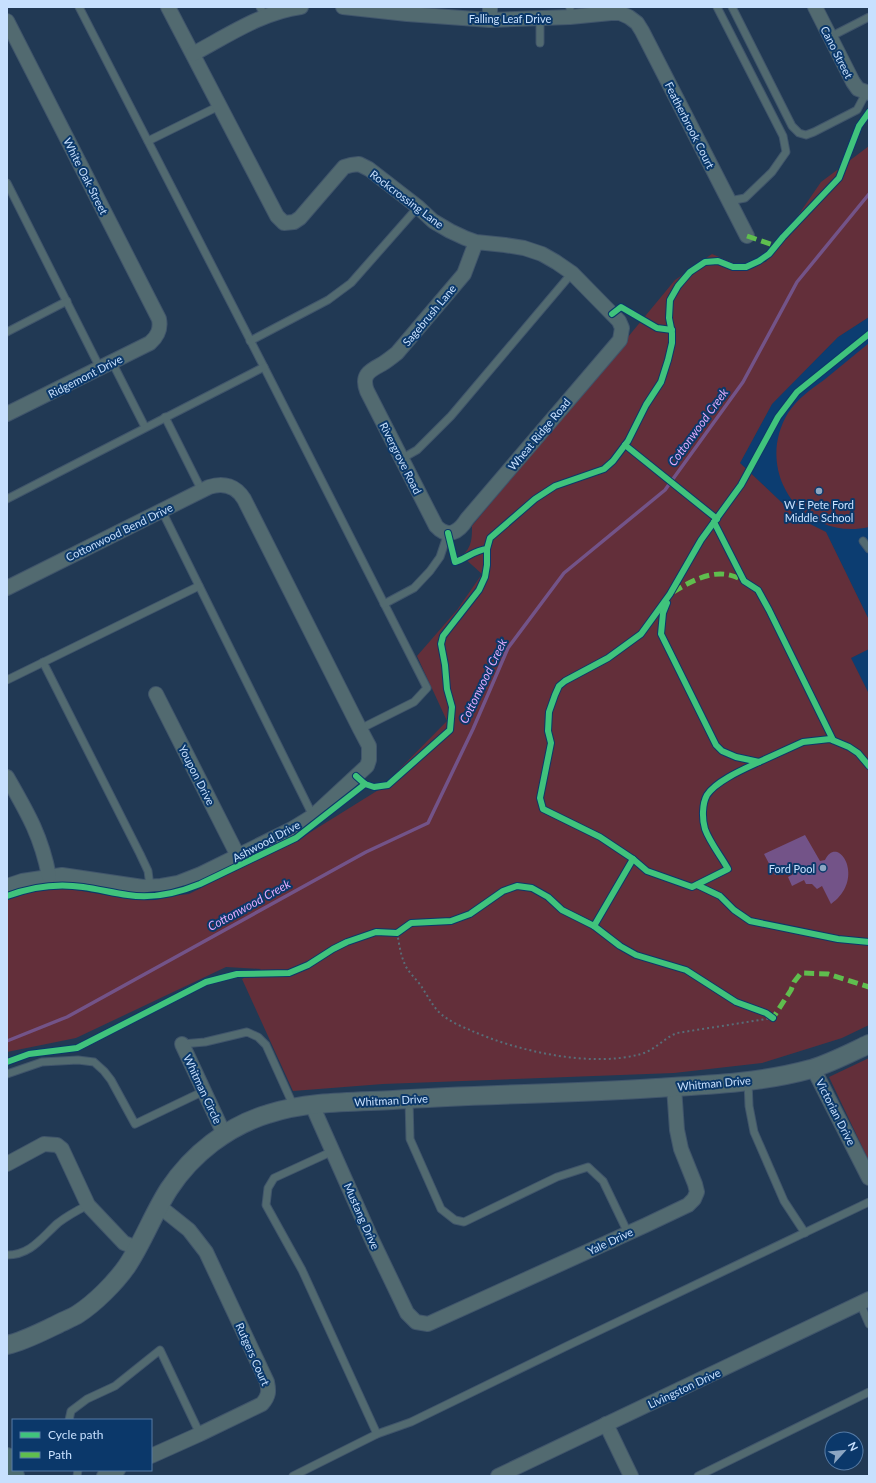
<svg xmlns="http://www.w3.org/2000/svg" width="876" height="1483" font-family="Lato,sans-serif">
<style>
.built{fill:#0c3d71}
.green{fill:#632f3a}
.water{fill:#735388}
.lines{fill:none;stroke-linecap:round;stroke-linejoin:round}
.stream{stroke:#735388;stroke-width:3.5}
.service-casing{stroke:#40556b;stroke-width:9}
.minor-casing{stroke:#40556b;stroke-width:16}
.tertiary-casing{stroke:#40556b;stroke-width:20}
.secondary-casing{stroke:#40556b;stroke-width:22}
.path{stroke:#586d77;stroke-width:2;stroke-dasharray:2 3;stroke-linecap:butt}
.service{stroke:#526a70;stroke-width:7}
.minor{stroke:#526a70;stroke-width:14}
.tertiary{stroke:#526a70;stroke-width:18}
.secondary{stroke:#4c6b6f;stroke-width:20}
.quiet{stroke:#5fbe4e;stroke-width:5;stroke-dasharray:10 5;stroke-linecap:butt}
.cycleway-casing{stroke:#0b386a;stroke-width:8}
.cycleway{stroke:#40c37c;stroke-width:6}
.poi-dot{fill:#8da6c2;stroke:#0b386a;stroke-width:1.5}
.labels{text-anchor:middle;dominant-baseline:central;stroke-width:4;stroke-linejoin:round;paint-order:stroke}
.street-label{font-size:11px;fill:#c7e0fe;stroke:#0b386a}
.poi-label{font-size:11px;fill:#c7e0fe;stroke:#0b386a}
.water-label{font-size:12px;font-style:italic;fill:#e1abfc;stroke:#0b386a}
</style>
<rect width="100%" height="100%" fill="#213954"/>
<g class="built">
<polygon points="869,317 869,620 826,532 798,518 740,463 772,404 838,337"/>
<polygon points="869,649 869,694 851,658"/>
</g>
<g class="green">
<path d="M 869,146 L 869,317 L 838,337 L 772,404 L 740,463 L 798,518 L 826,532 L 869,620 L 869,649 L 851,658 L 869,694 L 869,1025 L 842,1038 L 762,1063 L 674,1073 L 383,1084 L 293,1091 L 242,979 L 261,969 L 226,967 L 76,1038 L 7,1052 L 7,900 L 34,891 L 53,889 L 70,889 L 135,900 L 189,894 L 306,835 L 380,789 L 447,721 L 417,656 L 457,610 L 482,574 L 462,556 C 472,547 472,538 472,526 L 675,280 L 712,254 L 736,264 L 766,262 L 821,182 Z"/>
<path d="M 869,343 L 869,527 C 802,542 753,471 788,413 C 797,399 811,389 824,380 C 839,368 854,355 869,343 Z"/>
<polygon points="869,1058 869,1161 829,1077"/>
</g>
<path class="water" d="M 805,835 L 820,861 L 825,860 C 838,833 867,879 831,904 L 822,886 L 817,889 L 812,884 L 806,884 L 804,880 L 792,886 L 788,877 L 799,871 L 796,865 L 775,875 L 764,854 Z"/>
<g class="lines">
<polyline class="stream" points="7,1041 67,1017 366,852 428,823 473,729 508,648 564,573 665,490 743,382 797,282 869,194"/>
<g class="service-casing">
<g id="service">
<polyline points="79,7 264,367 427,688 414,702 360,729"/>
<polyline points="260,7 265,17"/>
<polyline points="570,7 570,17"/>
<polyline points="717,7 783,136 786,152 772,172 745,198 729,201"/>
<polyline points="732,7 792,126 799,133 806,135 814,132 857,110 866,93"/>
<polyline points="540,18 540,43"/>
<polyline points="830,37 869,17"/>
<polyline points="148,141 219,106"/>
<polyline points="7,183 100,368"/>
<polyline points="7,332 67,301"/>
<polyline points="250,341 328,300 351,283 418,207"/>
<polyline points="112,362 145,427"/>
<polyline points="165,417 202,491"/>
<polyline points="401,459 417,450 451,416 572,273"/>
<polyline points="7,499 264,367"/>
<polyline points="162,511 313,816"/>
<polyline points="863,541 869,549"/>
<polyline points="384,604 414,588 430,571 440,557 448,533"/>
<polyline points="43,662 140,854 148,871 150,886"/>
<polyline points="7,680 199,586"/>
<polyline points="182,1044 205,1042 247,1032 258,1037 266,1045 294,1107"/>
<polyline points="7,1074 42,1062 78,1060 94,1062 104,1071 111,1080 135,1124 204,1091"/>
<polyline points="748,1081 749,1106 754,1132 784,1201 805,1233"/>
<polyline points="409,1100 410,1139 441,1209 455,1220 464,1222 557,1177 588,1167 603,1181 628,1233"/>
<polyline points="333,1151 274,1178 268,1188 266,1205 302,1270 377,1434"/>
<path d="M 7,1255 C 31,1255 42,1237 58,1223 C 67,1216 78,1210 88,1205"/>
<polyline points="860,1303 869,1324"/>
<polyline points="69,1420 71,1411 87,1399 115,1386 160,1350 200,1434"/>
<polyline points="77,1476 78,1470"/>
<polyline points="293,1476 377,1434 411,1422 569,1345 869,1202"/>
<polyline points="698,1476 869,1392"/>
</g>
</g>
<g class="minor-casing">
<g id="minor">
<path d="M 168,7 L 277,216 L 284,223 L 294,222 L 300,218 L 344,167 L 351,165 L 359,164 L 369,169 L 418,207 L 433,221 L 450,231 L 465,238 L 476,242 L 505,245 L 524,248 L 542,254 L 556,262 L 572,273 L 619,321 L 622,328 L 620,340 L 467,519 C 459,532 448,539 436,526 L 367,391 C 361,375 369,371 382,364 C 387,361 392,357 397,353 L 464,274 L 476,242"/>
<polyline points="343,7 407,14 490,20 570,17 611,13 620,13 629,17 637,23 642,31 747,236"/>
<polyline points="815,7 853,82 858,89 869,93"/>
<polyline points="490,20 490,7"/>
<path d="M 7,21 L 159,319 C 161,329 158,336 150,343 L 7,414"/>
<path d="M 193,54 C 227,36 262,12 301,7"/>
<path d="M 7,588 L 209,487 C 224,482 236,486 244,499 L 360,729 L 369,746 L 369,760 L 367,766 L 313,816 L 292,829 L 201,874 L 178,883 L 161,886 L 143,887 L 62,875 L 22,881 L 7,886"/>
<polyline points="156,694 238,856"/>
<path d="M 7,777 C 27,812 41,835 49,876"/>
<polyline points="182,1044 224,1134"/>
<polyline points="813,1068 869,1178"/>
<polyline points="312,1105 372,1240 407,1313 416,1322 428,1324 646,1225 688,1205 694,1199 697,1192 695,1184 681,1149 677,1130 674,1087"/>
<polyline points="7,1164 44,1144 57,1145 62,1149 88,1205 124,1243 137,1248"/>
<polyline points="606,1424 631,1476"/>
<path d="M 151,1456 L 200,1434 L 262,1404 C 269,1396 269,1391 267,1382 L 206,1252 L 189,1230 L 159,1206"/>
<polyline points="104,1476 118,1470"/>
<polyline points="498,1476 869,1299"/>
</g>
</g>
<g class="tertiary-casing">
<path id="tertiary" d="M 7,1345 C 24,1341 41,1332 56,1325 C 63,1321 72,1318 78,1314 C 95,1303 115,1283 127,1266 C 143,1242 153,1214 169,1189 C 192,1154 228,1126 268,1114 C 308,1101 352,1102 393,1100 C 481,1094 569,1094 656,1088 C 708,1085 760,1083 811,1069 C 831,1063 850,1053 869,1044"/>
</g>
<g class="secondary-casing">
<polyline id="secondary" points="7,1458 14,1476"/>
</g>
<path class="path" d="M 397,933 C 399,942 400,953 404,962 C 407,972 418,980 423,989 C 429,998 433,1007 441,1014 C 449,1021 460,1026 470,1030 C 516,1051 591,1068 641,1054 C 655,1050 664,1038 677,1033 L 773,1018"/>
<use href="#service" class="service"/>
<use href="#minor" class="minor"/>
<use href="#tertiary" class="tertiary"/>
<use href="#secondary" class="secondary"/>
<g class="quiet">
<polyline points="747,236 776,246"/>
<path d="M 673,592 C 695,579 718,566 742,580"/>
<polyline points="770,1016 773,1018 791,990 794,982 801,973 828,974 869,987"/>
</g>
<g class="cycleway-casing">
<g id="cycleway">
<polyline points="612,314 621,307 657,328 672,330"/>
<polyline points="625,445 717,519"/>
<polyline points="714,522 744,581 758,590 769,610 833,740"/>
<path d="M 448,533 L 455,562 C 466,559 474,550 487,549"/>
<polyline points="667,603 663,613 661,634 716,745 722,751 736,757 759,762 803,742 830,739 849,747 858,753 869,766"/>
<polyline points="356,776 365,784 374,787 388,785 450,730 452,707 447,689 445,665 441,644 443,636 479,590 485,577 487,565 487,549 490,538 535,499 555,486 604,469 613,461 628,441 646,405 661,382 668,360 672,343 672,333 669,318 670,300 678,286 690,272 705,262 718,261 733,267 746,267 759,261 769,254 783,237 839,178 859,126 869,112"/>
<path d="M 633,859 L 647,871 L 692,887 L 728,869 C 721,856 710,843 705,829 C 702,819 702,804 707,795 C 716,781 744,769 759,762"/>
<polyline points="697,885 720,896 734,910 750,921 838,939 869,942"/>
<path d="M 7,896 C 31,887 57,883 83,887 C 98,889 113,893 128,895 C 153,899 178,893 200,884 L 296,838 L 365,784"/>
<polyline points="594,926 620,946 636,955 686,970 736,1002 766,1013 773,1018"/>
<polyline points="7,1062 29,1054 77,1048 206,982 237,974 289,973 308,965 333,949 347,942 376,932 397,933 411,923 451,921 470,914 503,891 517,886 532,888 548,897 562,910 594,926 633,859 600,837 543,809 540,798 551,743 548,731 549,712 555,695 559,686 565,681 608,658 641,634 670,594 701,540 741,485 778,417 797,392 869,334"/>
</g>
</g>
<use href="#cycleway" class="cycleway"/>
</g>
<g class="poi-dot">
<circle cx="819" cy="491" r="4"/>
<circle cx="823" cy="868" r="4"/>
</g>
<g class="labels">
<g class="street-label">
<text x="510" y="18">Falling Leaf Drive</text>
<text transform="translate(837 52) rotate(63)">Cano Street</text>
<text transform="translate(690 125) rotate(63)">Featherbrook Court</text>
<text transform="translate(86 176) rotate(63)">White Oak Street</text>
<text transform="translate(407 199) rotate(37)">Rockcrossing Lane</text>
<text transform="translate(429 315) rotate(-50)">Sagebrush Lane</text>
<text transform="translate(85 376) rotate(-27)">Ridgemont Drive</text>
<text transform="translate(539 434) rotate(-50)">Wheat Ridge Road</text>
<text transform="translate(401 458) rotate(63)">Rivergrove Road</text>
<text transform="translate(119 532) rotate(-26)">Cottonwood Bend Drive</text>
<text transform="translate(197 775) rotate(63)">Youpon Drive</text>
<text transform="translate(266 841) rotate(-28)">Ashwood Drive</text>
<text transform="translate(714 1083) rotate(-5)">Whitman Drive</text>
<text transform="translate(203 1089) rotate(65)">Whitman Circle</text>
<text transform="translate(391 1100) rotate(-3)">Whitman Drive</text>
<text transform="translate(836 1112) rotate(63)">Victorian Drive</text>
<text transform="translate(362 1216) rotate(66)">Mustang Drive</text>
<text transform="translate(610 1241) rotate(-25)">Yale Drive</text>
<text transform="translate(253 1354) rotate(66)">Rutgers Court</text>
<text transform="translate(684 1388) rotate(-25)">Livingston Drive</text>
</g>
<g class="poi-label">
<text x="819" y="504">W E Pete Ford<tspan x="819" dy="13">Middle School</tspan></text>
<text x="815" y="868" text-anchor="end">Ford Pool</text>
</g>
<g class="water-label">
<text transform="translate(698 427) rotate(-54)">Cottonwood Creek</text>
<text transform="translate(483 681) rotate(-64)">Cottonwood Creek</text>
<text transform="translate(249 905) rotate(-29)">Cottonwood Creek</text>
</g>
</g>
<rect width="876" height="1483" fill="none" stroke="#c7e0fe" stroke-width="16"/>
<rect x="12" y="1419" width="140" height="52" fill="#0b386a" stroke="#567ba5"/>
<rect x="20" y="1432" width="20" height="6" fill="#40c37c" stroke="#567ba5"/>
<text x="48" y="1439" font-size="12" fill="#c7e0fe">Cycle path</text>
<rect x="20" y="1452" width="20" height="6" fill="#5fbe4e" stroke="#567ba5"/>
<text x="48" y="1459" font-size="12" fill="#c7e0fe">Path</text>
<g transform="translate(844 1451) rotate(63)"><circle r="19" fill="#0b386a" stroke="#567ba5"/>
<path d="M0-3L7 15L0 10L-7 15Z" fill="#8da6c2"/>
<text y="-6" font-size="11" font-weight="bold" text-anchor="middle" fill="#c7e0fe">N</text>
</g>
</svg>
